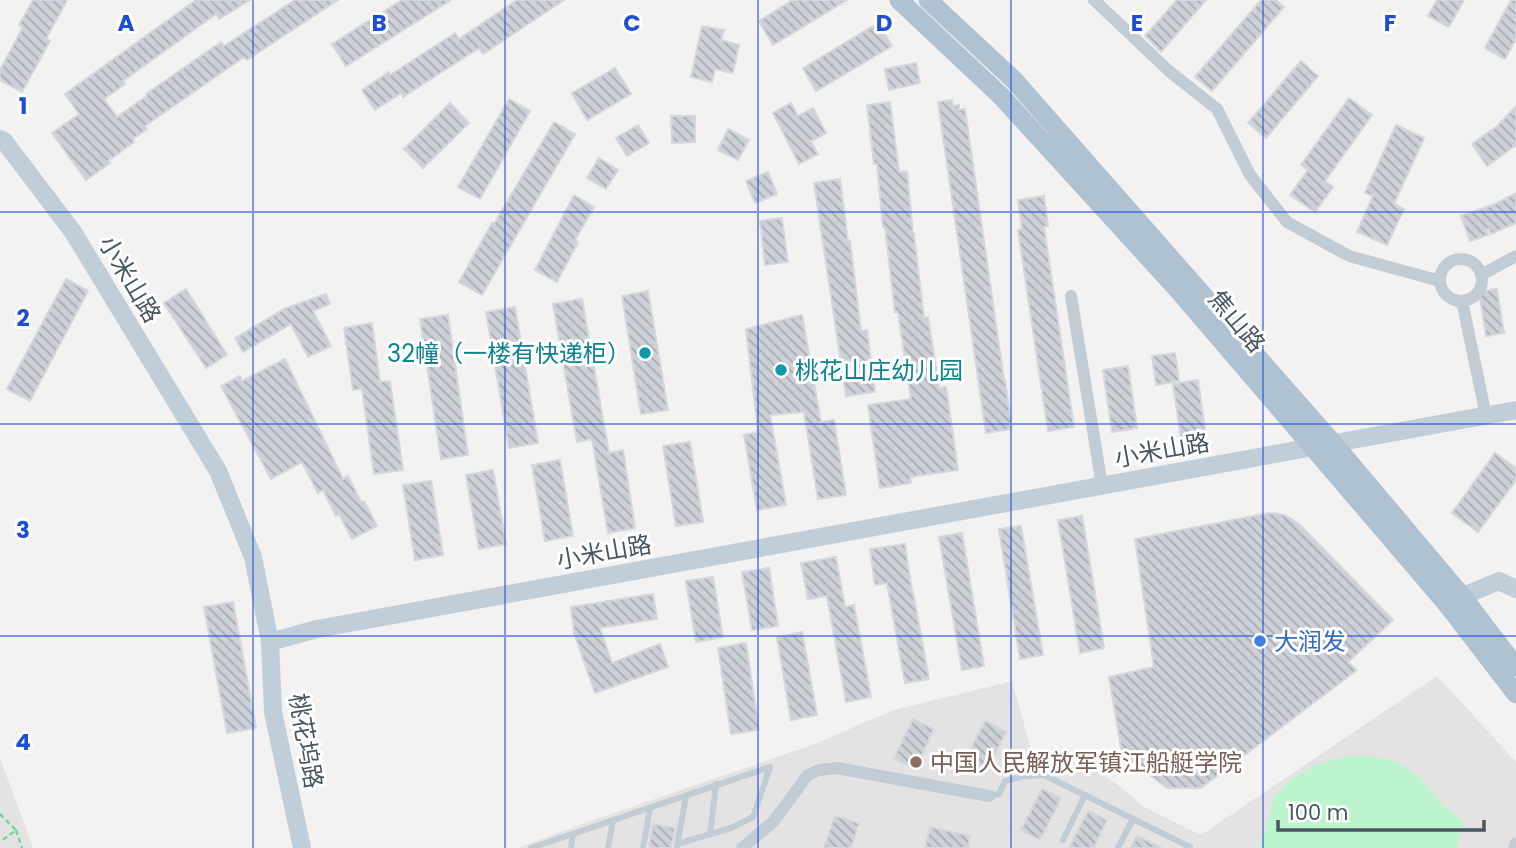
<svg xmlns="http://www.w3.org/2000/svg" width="1516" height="848" font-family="Poppins,'Noto Sans SC',sans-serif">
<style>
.education{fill:#e5e2e3}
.pitch{fill:#bcf4ce}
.building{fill:url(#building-back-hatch);stroke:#d4d7dd;stroke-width:2}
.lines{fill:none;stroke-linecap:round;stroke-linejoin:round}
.path{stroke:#71d69e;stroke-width:2.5;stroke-dasharray:5 3.5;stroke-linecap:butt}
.lane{stroke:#c1ccd4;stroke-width:6}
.street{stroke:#c1ccd4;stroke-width:12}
.secondary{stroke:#c0ced9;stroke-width:18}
.primary{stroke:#aec2d2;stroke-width:19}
.grid{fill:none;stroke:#1d4ed8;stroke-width:2;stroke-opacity:0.55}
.culture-dot{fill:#0f9aa8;stroke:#fff;stroke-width:2.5}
.shop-dot{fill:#3f7fe0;stroke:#fff;stroke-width:2.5}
.education-dot{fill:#8d6e63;stroke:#fff;stroke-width:2.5}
.labels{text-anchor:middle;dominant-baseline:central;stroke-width:6;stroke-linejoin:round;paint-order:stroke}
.street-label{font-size:24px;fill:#475661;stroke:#fff}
.culture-label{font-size:24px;fill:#0d838f;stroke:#fff;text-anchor:end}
.shop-label{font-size:24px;fill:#366cbe;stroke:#fff;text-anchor:start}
.education-label{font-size:24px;fill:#785e54;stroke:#fff;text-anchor:start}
.grid-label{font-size:23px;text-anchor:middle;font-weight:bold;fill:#1d4ed8;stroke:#fff;stroke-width:6;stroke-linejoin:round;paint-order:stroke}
</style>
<defs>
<pattern id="building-back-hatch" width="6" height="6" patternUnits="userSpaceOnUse" patternTransform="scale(1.75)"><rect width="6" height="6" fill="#cdd0d6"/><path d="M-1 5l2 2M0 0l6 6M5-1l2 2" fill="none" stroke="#a8acb1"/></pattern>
</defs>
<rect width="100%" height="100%" fill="#f4f1f1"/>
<g class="education">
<polygon points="1437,676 1516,762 1516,848 517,848 585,823 815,744 891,711 1012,681 1034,760 1085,763 1116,783 1144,807 1201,835"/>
<polygon points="0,758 33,848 0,848"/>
</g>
<polygon class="pitch" points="1367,755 1398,762 1422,779 1442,805 1464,821 1457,848 1260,848 1275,796 1291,779 1318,764 1344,757"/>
<g class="building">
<polygon points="33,0 67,0 46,39 50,41 22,92 0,80 0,70 23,27 19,25"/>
<polygon points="196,0 250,0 219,19 216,14 123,81 125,84 104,99 117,117 147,96 146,94 221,42 224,46 295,0 338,0 247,60 244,57 145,126 147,129 133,139 134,142 108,161 110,163 86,180 52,133 79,114 65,94"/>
<polygon points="402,0 451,0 346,66 332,44"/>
<polygon points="517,0 564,0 483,54 479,48 403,97 401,93 375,110 362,90 389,72 390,75 455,33 459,39"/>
<polygon points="793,0 847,0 773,45 759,21"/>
<polygon points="1177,0 1206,0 1161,52 1145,36"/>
<polygon points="1261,0 1276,0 1284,7 1212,91 1195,77"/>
<polygon points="1437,0 1464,0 1449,27 1428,16"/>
<polygon points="1511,0 1516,0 1516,39 1505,59 1485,48"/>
<polygon points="878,23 892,46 816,91 803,68"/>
<polygon points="702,26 724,30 721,40 739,45 733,73 715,69 712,82 691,77"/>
<polygon points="1301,61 1318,76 1266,138 1248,123"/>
<polygon points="916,63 920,83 889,90 885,69"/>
<polygon points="615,68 631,94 587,120 572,93"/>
<polygon points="1349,98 1372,115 1325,181 1333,187 1315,212 1290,195 1308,170 1301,165"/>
<polygon points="509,99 530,111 480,199 458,187"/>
<polygon points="952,100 953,106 959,105 959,110 965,109 1004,380 1005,380 1012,429 986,433 938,102"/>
<polygon points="890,102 899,172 907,171 913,234 914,234 924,318 928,317 939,388 946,387 958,470 910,477 911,483 880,488 868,405 911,399 898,312 895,312 885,227 883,227 877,164 874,164 867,105"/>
<polygon points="450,103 469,123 423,168 404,149"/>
<polygon points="791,103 798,116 813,108 826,133 811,141 818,154 799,164 773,113"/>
<polygon points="1516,106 1516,145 1487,166 1472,144 1497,126"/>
<polygon points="671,116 695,116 695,142 672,143"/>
<polygon points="554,122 575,134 482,295 459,282 492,223 494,224"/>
<polygon points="638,125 649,143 627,156 616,138"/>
<polygon points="1396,125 1424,138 1394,204 1404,209 1387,245 1357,232 1373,196 1365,193"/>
<polygon points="728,129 749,140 738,160 718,150"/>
<polygon points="599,158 618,170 606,189 587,178"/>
<polygon points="768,172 777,194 755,203 746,181"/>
<polygon points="840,179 848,241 850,241 861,331 867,330 875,392 846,396 814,183"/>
<polygon points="1516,193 1516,223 1491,234 1489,229 1487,229 1488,235 1470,241 1461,216 1495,204"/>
<polygon points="574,195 594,207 575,240 578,242 557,282 535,270"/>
<polygon points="1044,196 1048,226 1044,227 1074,427 1048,431 1018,230 1022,229 1018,200"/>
<polygon points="782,218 788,262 765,265 760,221"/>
<polygon points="66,279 88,291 30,401 7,389"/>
<polygon points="186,289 227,355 206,368 164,303"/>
<polygon points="1497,289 1504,333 1486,336 1479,292"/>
<polygon points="648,291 668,410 641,414 622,296"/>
<polygon points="326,294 330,304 313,311 331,346 308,357 291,324 243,352 235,338 286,308"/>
<polygon points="582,299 609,453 623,450 635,528 608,533 592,439 577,442 553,304"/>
<polygon points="515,307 538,443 509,448 486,312"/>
<polygon points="448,315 468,455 441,459 420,319"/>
<polygon points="802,315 821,422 834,420 846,495 818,499 804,412 770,415 786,505 757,510 744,435 758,432 746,329"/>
<polygon points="372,323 380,382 390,381 403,470 374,474 362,389 353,390 344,328"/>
<polygon points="1175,353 1179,381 1156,385 1152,356"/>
<polygon points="285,359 343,479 348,476 361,502 364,501 377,526 352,539 339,514 336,516 323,490 318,493 302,462 271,479 221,386 240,376 242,381"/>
<polygon points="1128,366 1137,428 1112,432 1103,370"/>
<polygon points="1198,380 1206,436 1181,439 1173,384"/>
<polygon points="690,442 703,522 676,526 663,446"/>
<polygon points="1495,453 1516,468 1516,480 1478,532 1452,513"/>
<polygon points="560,460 573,536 545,541 532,465"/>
<polygon points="493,470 506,544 479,549 466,475"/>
<polygon points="431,481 443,555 415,560 403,485"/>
<polygon points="1269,513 1285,515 1299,524 1393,620 1348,662 1357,670 1201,788 1167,788 1122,754 1109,677 1154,667 1135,539"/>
<polygon points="1082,516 1104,648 1080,653 1058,520"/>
<polygon points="1021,526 1043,655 1020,659 999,529"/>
<polygon points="962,533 984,666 962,670 939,537"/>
<polygon points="905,544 912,592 913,592 929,679 905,683 887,583 875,585 870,549"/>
<polygon points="836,557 845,607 854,605 871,697 846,702 827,596 808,599 801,563"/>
<polygon points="769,568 778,626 752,630 742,572"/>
<polygon points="713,577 723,637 696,642 686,581"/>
<polygon points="653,594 657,619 600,628 612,663 660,644 668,667 595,693 574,633 571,607"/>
<polygon points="233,602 256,728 227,733 204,607"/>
<polygon points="802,632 817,715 791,720 777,637"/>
<polygon points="746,643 759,730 731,734 718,648"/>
<polygon points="913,719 934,729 915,769 894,758"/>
<polygon points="985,721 1006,732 985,774 963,764"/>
<polygon points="1042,789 1061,798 1040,840 1021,830"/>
<polygon points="1088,811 1107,820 1094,848 1069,848"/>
<polygon points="835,816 859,823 851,848 824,848"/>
<polygon points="653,824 675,828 671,848 649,848"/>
<polygon points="930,827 970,836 968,848 925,848"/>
<polygon points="1137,836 1162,848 1131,848"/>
</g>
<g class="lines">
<g class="path">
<polyline points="0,814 16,830 0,842"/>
<polyline points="16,830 22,848"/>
</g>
<g class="lane">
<polyline points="989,796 999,794 1005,781 1025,776 1044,775 1190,847"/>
<polyline points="710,834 716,784"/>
<polyline points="1063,840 1085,795"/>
<polyline points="677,844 731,828 753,817 770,767"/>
<polyline points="677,846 686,796"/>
<polyline points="531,848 770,767"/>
<polyline points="571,848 573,834"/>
<polyline points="608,848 613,821"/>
<polyline points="643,848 650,808"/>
<polyline points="1118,848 1133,819"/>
</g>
<g class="street">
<polyline points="1094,0 1169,71 1217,109 1250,175 1287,222 1349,256 1440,281"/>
<circle cx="1461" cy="280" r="21"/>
<polyline points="1481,275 1516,256"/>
<polyline points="1071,296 1102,486"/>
<polyline points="1462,301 1486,416"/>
<polyline points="742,848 773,822 808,775 819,770 837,768 989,796"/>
<polyline points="1514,848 1516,843"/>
</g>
<g class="secondary">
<polyline points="0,139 4,141 73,232 218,471 253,557 270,642 273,712 302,848"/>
<polyline points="1451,601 1499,581 1516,589"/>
<polyline points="270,642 317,629 1516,410"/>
</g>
<g class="primary">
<polyline points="899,0 1001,96 1179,291 1446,603 1516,694"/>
<polyline points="928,0 1014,80 1333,443 1462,596 1516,667"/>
</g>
</g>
<path class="grid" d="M 253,0 L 253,848M 505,0 L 505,848M 758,0 L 758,848M 1011,0 L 1011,848M 1263,0 L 1263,848M 0,212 L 1516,212M 0,424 L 1516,424M 0,636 L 1516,636"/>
<g class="culture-dot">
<circle cx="645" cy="353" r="7"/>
<circle cx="781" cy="370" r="7"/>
</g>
<circle class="shop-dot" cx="1260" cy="641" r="7"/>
<circle class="education-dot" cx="916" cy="762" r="7"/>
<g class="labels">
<g class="street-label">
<text transform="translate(130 279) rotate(59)">小米山路</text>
<text transform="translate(1237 321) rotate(50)">焦山路</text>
<text transform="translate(1162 450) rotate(-10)">小米山路</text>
<text transform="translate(604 552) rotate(-10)">小米山路</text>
<text transform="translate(306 741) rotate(80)">桃花坞路</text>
</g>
<g class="culture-label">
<text x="631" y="353">32幢（一楼有快递柜）</text>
<text x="795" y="370" text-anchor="start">桃花山庄幼儿园</text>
</g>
<g class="shop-label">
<text x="1274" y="641">大润发</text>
</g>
<g class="education-label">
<text x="930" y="762">中国人民解放军镇江船艇学院</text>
</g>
</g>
<g class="grid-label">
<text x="126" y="31">A</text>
<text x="379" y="31">B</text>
<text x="632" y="31">C</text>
<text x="884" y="31">D</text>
<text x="1137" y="31">E</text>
<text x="1390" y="31">F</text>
<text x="23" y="114">1</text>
<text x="23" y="326">2</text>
<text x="23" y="538">3</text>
<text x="23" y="750">4</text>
</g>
<path d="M1278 820v10h206v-10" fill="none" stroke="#475661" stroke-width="3.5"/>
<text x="1288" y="820" font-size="21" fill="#475661" stroke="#ffffff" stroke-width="5" paint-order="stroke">100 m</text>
</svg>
